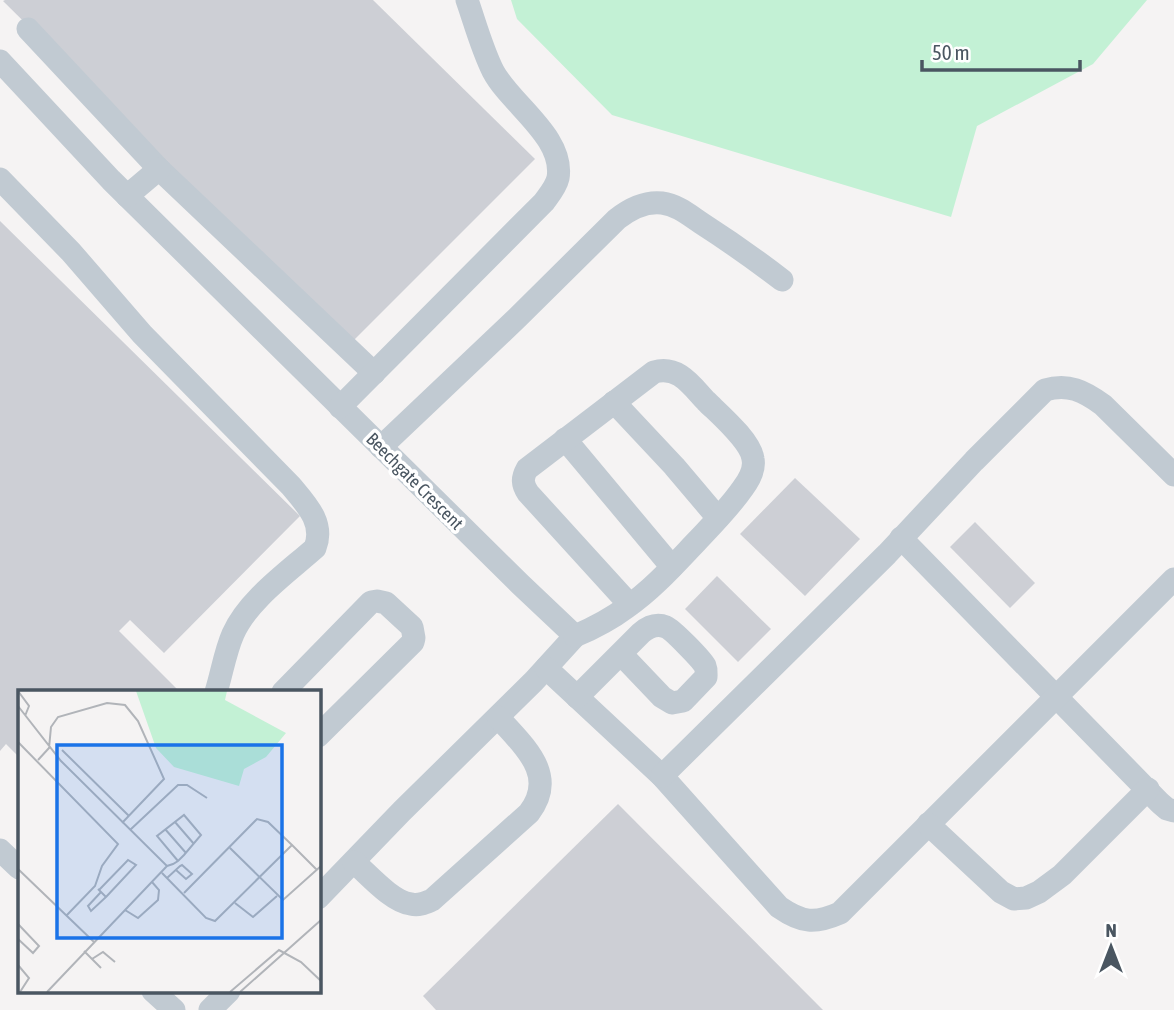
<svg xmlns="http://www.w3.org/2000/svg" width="1174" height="1010" font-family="'Asap Condensed',sans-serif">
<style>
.green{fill:#c3f1d5}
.building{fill:#cdcfd5}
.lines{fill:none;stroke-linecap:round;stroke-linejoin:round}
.minor{stroke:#c1cad2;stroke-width:23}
.labels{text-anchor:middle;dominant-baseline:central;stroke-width:7;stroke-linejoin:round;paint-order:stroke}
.street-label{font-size:18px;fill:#4a5661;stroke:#fff}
.inset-road{fill:none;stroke:#b1b4b9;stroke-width:2}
.view{fill:#1a73e8;fill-opacity:0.15;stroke:#1a73e8;stroke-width:3.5}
.inset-edge{fill:none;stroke:#4a5661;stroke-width:3.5}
</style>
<rect width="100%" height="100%" fill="#f5f3f3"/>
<polygon class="green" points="511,0 1147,0 1093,64 977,126 951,217 612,115 517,19"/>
<g class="building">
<polygon points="5,0 373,0 535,159 350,344 3,1"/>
<polygon points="0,221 300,516 164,653 130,620 119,631 180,692 19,692 19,757 6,744 0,751"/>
<polygon points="795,478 860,539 805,596 740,534"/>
<polygon points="975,522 1035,583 1010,608 950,547"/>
<polygon points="717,576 771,629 738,662 685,609"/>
<polygon points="618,804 823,1010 436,1010 423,996"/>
</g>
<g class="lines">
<g class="minor">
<polyline points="28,29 159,169 374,373"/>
<polyline points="0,61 111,180 520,584 575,636 534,681 402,811 318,898"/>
<path d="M 0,179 L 71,252 L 142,334 L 291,486 C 306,504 325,523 315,548 C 288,572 248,600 233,634 C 225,652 222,673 216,692"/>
<polyline points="127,196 159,169"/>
<polyline points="614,402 674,466 718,518"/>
<path d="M 340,407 L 544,202 C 549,195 556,187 558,178 C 565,137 510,104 493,71 C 482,49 475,23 467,0"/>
<polyline points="565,439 672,567"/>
<path d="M 381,447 L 517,318 L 617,219 C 631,208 645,201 662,203 C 677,205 689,215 701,223 C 729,241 756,260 782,280"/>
<polyline points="901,538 1160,803 1167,809 1174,811"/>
<path d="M 575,636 C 594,628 611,619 627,607 C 653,589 675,564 697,541 C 713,524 730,507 743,488 C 749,480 755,469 753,459 C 751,441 719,414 706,401 C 691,385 678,365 654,372 L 527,469 C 522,478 522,484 528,493 L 630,605"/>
<path d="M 546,668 L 662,776 L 779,907 C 802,923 815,924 840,913 L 1174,579"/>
<polyline points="283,692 371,602 377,601 386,603 412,627 414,638 413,642 318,736"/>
<path d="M 577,697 L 641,633 C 648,627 656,623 666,627 C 673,630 702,660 705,666 C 707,671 706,673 706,677 L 683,701 L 672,703 L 662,697 L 621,654"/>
<path d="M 662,776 L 887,554 L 974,461 L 1045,390 C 1068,383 1084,391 1103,405 L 1174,475"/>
<polyline points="928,824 1001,892 1014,899 1026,898 1039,892 1062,875 1148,789"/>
<polyline points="0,850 19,868"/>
<path d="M 354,862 C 368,874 392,902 411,904 C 419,906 425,903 432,900 L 529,813 C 559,774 522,745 498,717"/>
<polyline points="153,991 174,1010"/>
<polyline points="210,1010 229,991"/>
</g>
</g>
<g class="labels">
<g class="street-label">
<text transform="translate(415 481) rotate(45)">Beechgate Crescent</text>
</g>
</g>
<g transform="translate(18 690)">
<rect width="303" height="303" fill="#f5f3f3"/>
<path d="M 118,1 L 209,1 L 207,10 L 268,43 L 248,67 L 226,79 L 221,96 L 156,77 L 138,58 Z" fill="#c3f1d5"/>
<path class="inset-road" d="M 0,1 L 11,16 L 7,26M 0,16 L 43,71 L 149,176 L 29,302M 0,52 L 100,154 L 84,176 L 77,196 L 48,226M 44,60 L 111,126M 20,70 L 31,58 L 33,37 L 40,27 L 89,13 L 107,15 L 120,31 L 146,89 L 104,133M 157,132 L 176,154M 147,139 L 168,163M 112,140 L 160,95 L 169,95 L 189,108M 274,155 L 299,180M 212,158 L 265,210 L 303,176M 149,176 L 155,174 L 160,171 L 166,165 L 183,145 L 166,125 L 139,146 L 160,171M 0,179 L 76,252M 144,183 L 188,228 L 197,231 L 274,155 L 250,132 L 239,129 L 166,203M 149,188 L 162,176 L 164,175 L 174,184 L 168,189 L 158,180M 80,199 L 88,207 L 73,221 L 70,216 L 83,202M 81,200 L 110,170 L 118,175 L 88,207M 217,213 L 235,227 L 259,206M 107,220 L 120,228 L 140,210 L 141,200 L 134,192M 0,234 L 21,256 L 15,263 L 0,249M 66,261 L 83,278M 74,269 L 85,262 L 97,272M 0,275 L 11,288 L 2,302M 212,302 L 261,260 L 283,272 L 303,291M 222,302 L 303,230"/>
<path class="view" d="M 39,55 L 264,55 L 264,248 L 39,248 Z"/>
<rect width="303" height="303" class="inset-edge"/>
</g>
<g transform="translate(1111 947)" stroke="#ffffff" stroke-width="5" paint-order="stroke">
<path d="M0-5L12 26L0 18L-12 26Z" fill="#4a5661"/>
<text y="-10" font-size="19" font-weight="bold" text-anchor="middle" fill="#4a5661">N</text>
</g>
<path d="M922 60v10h158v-10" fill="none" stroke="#4a5661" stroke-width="3.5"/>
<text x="932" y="60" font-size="21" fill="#4a5661" stroke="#ffffff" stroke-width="5" paint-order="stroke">50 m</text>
</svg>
